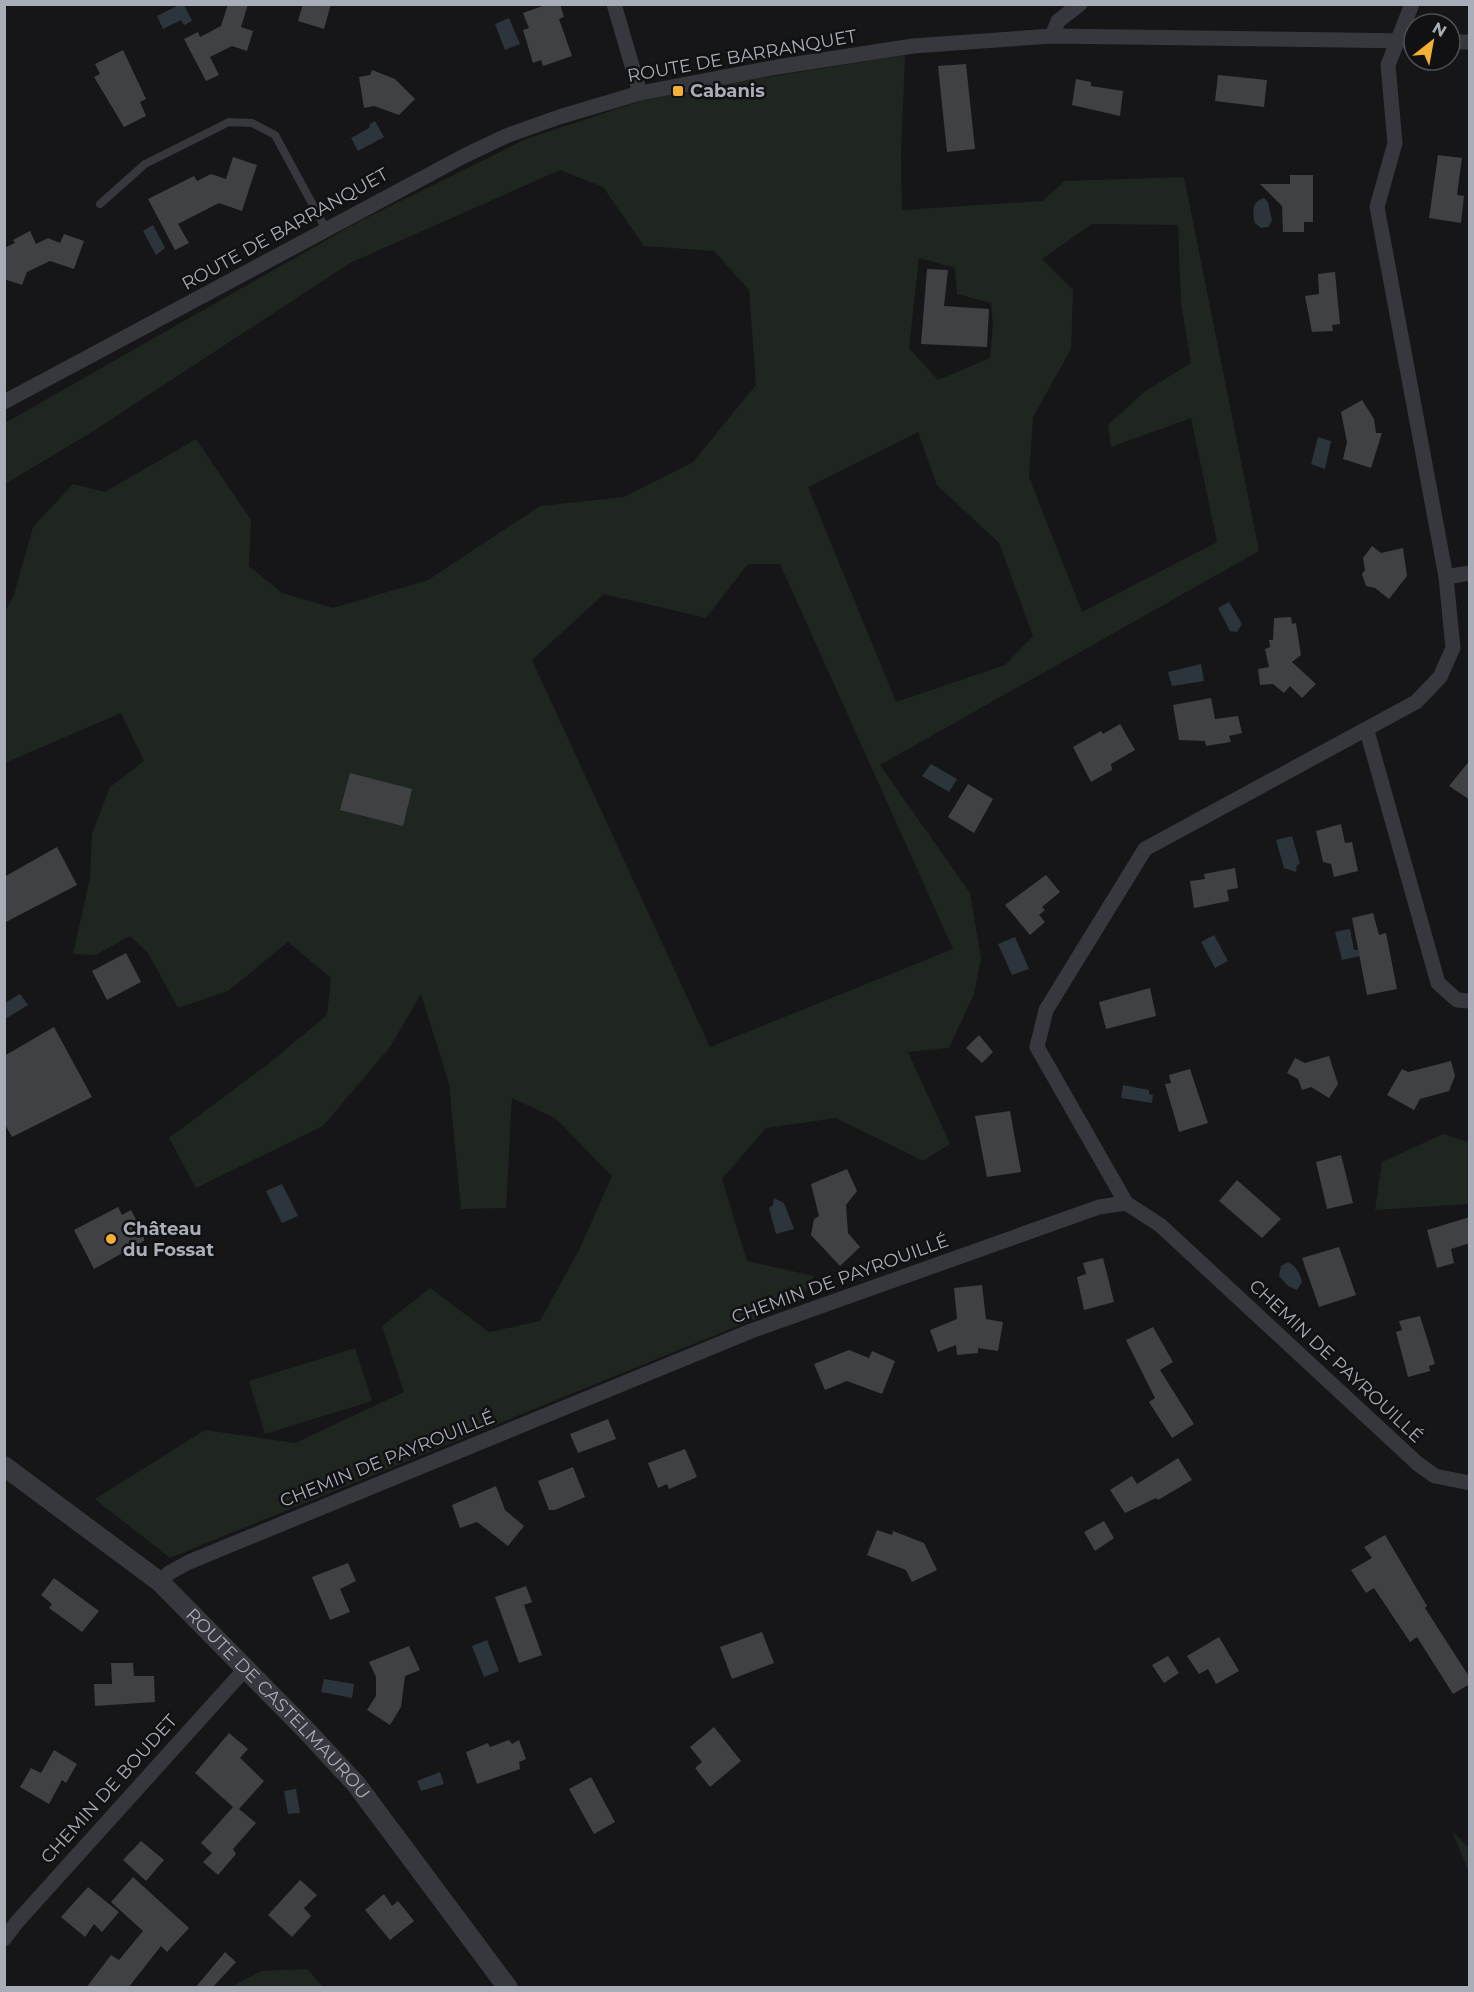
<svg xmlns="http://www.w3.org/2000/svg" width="1474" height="1992" font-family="Montserrat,sans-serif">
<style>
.green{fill:#1e261f;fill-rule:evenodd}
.water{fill:#2c353c}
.building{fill:#404145}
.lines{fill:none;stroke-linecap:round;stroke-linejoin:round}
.service{stroke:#37383d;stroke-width:8}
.minor{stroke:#37383d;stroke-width:15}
.tertiary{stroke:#37383d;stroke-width:20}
.poi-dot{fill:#f2b134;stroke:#111113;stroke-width:2}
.labels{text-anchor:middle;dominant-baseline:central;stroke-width:5;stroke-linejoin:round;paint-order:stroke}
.street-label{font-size:18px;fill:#a8adb8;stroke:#111113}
.poi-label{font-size:18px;font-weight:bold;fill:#a8adb8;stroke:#111113;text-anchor:start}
</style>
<rect width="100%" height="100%" fill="#161618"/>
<g class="green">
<path d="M 905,55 L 901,156 L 902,210 L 1042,201 L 1065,181 L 1184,177 L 1259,551 L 880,765 L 970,893 L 981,958 L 974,994 L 949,1048 L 908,1052 L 950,1144 L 923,1161 L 836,1118 L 766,1128 L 722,1179 L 747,1261 L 814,1276 L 801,1300 L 170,1558 L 95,1499 L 205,1430 L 295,1443 L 404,1392 L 382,1326 L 430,1288 L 489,1332 L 540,1321 L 581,1246 L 612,1176 L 555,1118 L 512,1098 L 506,1208 L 461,1209 L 449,1084 L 421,994 L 390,1047 L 323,1126 L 196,1188 L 169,1138 L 272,1061 L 327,1015 L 331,978 L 288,942 L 228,991 L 178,1008 L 148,953 L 130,936 L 96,955 L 73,954 L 90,878 L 92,834 L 110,787 L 144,761 L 121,713 L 5,763 L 4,614 L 14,595 L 33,527 L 73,484 L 105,492 L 196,439 L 251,520 L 249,566 L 282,593 L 333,608 L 428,580 L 540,506 L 624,497 L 692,463 L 756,385 L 749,290 L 714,251 L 644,246 L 603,187 L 560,170 L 350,263 L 92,432 L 5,484 L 5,423 L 358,222 L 526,139 L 665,93 ZM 1092,224 L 1178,225 L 1181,303 L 1191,363 L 1144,392 L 1108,425 L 1111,447 L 1191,418 L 1217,542 L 1082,612 L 1029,477 L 1033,417 L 1071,349 L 1073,290 L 1042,259 ZM 919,258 L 955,268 L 957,294 L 991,303 L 993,326 L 990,358 L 938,380 L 909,348 ZM 918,432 L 937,485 L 999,543 L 1033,636 L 1005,665 L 896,702 L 808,487 ZM 748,564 L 780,564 L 953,949 L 710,1047 L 532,660 L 604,594 L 706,618 Z"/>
<polygon points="1443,1134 1469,1142 1469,1204 1375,1210 1382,1162"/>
<polygon points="355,1348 372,1401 265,1434 249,1381"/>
<polygon points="1452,1831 1469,1848 1469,1873"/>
<polygon points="307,1969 323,1987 231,1987 261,1971"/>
</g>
<g class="water">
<polygon points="179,5 184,5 192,21 184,25 181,20 163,29 157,16"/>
<polygon points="509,18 520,44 505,50 495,24"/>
<polygon points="375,121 384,137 358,151 351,138 369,128 370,124"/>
<path d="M 1264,198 L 1268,202 L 1272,221 L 1268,227 L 1261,228 L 1255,223 C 1252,212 1252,201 1264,198 Z"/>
<polygon points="153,225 165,248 156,255 143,231"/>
<polygon points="1318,437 1331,441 1325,469 1311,464"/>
<polygon points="1229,602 1242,624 1237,632 1230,631 1218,608"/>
<polygon points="1201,664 1204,681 1172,686 1168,672"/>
<polygon points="931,764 957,779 949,792 922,776"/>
<polygon points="1292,836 1300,864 1297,865 1296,872 1284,868 1276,840"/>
<polygon points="1350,929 1354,950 1358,950 1360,956 1342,960 1335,932"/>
<polygon points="1214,935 1228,961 1215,968 1201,942"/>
<polygon points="1015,937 1029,969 1012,975 998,944"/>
<polygon points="20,994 28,1005 5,1019 5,1003"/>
<polygon points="1123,1085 1149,1090 1149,1094 1153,1095 1152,1103 1121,1098"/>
<polygon points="282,1184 298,1216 282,1223 266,1191"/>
<polygon points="774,1198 784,1203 794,1229 776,1234 769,1208 773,1205"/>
<path d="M 1288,1262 C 1296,1266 1300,1274 1302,1282 L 1297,1290 L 1288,1286 L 1279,1276 L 1281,1266 Z"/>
<polygon points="487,1640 499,1671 484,1677 472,1646"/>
<polygon points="324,1679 354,1684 352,1698 321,1692"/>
<polygon points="440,1772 444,1784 421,1791 417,1781"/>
<polygon points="296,1789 300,1813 288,1814 284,1791"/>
</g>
<g class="building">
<polygon points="228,4 248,4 241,27 253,31 247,51 232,46 210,57 219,75 206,81 184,39 198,32 200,37 221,26"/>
<polygon points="303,4 331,4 324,29 298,21"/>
<polygon points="548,4 560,4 564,17 559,19 572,56 543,66 541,60 533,63 523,30 529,28 523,13"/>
<polygon points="123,50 146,99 140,102 146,116 124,127 94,77 100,74 95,64"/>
<polygon points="966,64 975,149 947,152 938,66"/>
<polygon points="372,70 395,79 415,99 399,115 374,106 364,108 359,77 370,75"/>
<polygon points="1218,75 1267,80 1264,107 1215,101"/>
<polygon points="1076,79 1091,82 1091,86 1123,91 1120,116 1072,105"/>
<polygon points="1438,155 1462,158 1457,195 1464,196 1461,223 1429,218"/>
<polygon points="233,157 257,165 242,211 219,203 178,224 189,243 175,250 148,199 194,176 197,181 211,174 226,179"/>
<polygon points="1290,175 1313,175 1313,222 1304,222 1304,232 1283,232 1282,206 1260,184 1290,184"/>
<polygon points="30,231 36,244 48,238 60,243 64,234 84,241 74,269 50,261 27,272 22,285 4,279 4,248 15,243 13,240"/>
<polygon points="927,269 948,270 944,306 989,309 987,347 921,344"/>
<polygon points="1335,272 1340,324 1332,325 1333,331 1312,332 1305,296 1319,294 1318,274"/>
<polygon points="1362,400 1374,419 1376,433 1382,433 1371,468 1343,459 1347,442 1341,412"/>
<polygon points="1372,546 1381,553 1403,548 1407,576 1389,599 1375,588 1366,586 1362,574 1365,570 1363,558"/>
<polygon points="1291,617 1292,624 1296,623 1301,655 1292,662 1316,684 1302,698 1290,686 1284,693 1273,684 1260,685 1258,669 1269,667 1265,649 1270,647 1269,640 1273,640 1274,618"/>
<polygon points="1211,698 1215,719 1238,716 1242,733 1229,736 1231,742 1206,746 1205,741 1179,740 1173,705"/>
<polygon points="1120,724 1135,750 1111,764 1112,770 1091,782 1073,747 1101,731 1103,734"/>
<polygon points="1470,760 1470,800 1449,786"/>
<polygon points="350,773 412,789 403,826 340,810"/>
<polygon points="968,784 993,799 974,833 948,817"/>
<polygon points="1341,824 1345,843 1352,842 1358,871 1334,877 1331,864 1323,862 1316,831"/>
<polygon points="57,847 77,885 4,923 4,877"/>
<polygon points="1235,868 1238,888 1227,890 1229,901 1194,908 1190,881 1205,879 1204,874"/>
<polygon points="1046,875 1060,892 1042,907 1045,910 1039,915 1045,922 1030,935 1005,905"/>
<polygon points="1373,913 1379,935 1386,933 1397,989 1367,995 1352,918"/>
<polygon points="126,953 141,982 107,1000 92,971"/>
<polygon points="1150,988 1156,1016 1106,1029 1099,1002"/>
<polygon points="54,1027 92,1097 12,1137 4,1123 4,1056"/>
<polygon points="979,1035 993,1052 982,1063 966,1048"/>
<polygon points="1329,1056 1338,1084 1329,1098 1311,1087 1302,1090 1298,1079 1287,1073 1295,1058 1305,1063"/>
<polygon points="1451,1061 1455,1076 1449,1091 1420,1099 1414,1110 1387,1095 1402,1069 1408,1072"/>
<polygon points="1190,1069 1208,1123 1179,1132 1165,1084 1171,1083 1169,1075"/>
<polygon points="1010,1111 1021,1172 987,1177 975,1116"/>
<polygon points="1341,1155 1353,1203 1327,1209 1316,1162"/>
<polygon points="847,1169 857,1191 846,1205 848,1233 860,1247 840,1266 811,1235 814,1219 819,1216 811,1184"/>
<polygon points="1237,1180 1281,1219 1262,1238 1219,1201"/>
<polygon points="118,1207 122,1215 131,1210 144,1235 144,1241 94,1269 74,1230"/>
<polygon points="1470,1217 1470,1243 1451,1249 1454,1263 1437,1268 1427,1230"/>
<polygon points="1339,1247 1356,1295 1319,1307 1302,1258"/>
<polygon points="1103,1258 1114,1302 1084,1310 1077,1277 1086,1274 1083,1263"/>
<polygon points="982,1285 986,1319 1003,1322 998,1351 978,1348 978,1353 957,1355 956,1345 938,1352 930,1330 957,1319 954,1288"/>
<polygon points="1420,1316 1435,1364 1429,1366 1430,1371 1408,1377 1396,1332 1402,1330 1399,1321"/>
<polygon points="1153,1327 1173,1362 1160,1370 1194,1424 1172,1438 1149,1402 1155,1398 1126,1340"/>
<polygon points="849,1350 869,1358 872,1351 895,1361 882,1394 847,1381 825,1390 814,1364"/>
<polygon points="608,1419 616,1439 578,1453 570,1434"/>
<polygon points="685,1449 697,1477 669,1489 667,1484 658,1488 648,1463"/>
<polygon points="1178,1458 1192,1480 1158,1500 1156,1498 1125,1513 1110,1490 1132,1476 1137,1484"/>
<polygon points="573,1467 585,1497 555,1510 549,1510 538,1481"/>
<polygon points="496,1486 505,1510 524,1526 508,1546 477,1522 460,1528 452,1505"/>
<polygon points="1104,1521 1114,1538 1095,1551 1084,1532"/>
<polygon points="877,1530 892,1535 893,1531 924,1543 937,1570 912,1582 906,1570 867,1555"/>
<polygon points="1385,1535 1427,1606 1425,1608 1470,1678 1470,1684 1453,1694 1417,1637 1410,1642 1374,1588 1366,1593 1351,1570 1372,1558 1364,1547"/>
<polygon points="348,1563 356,1581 340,1589 350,1612 330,1620 312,1577"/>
<polygon points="54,1578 99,1611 82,1632 49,1608 52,1604 41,1595"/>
<polygon points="526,1586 532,1602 524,1605 542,1655 519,1663 495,1597"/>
<polygon points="762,1632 774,1663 732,1679 720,1647"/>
<polygon points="1219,1637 1239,1671 1216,1684 1208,1669 1199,1674 1187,1656"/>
<polygon points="409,1646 420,1670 405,1676 401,1707 390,1725 367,1710 376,1696 376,1677 369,1662"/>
<polygon points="1168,1656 1179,1673 1164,1683 1152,1665"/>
<polygon points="111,1663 133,1663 134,1676 154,1676 155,1702 95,1706 94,1684 112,1684"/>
<polygon points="714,1727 741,1761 710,1787 695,1768 702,1762 690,1747"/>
<polygon points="229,1733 248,1749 240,1758 264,1781 239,1809 256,1823 233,1849 236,1854 218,1875 203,1862 212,1853 201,1843 233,1807 195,1773"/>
<polygon points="509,1740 512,1744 519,1740 526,1759 519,1762 520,1769 477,1784 466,1752 488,1743 490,1747"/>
<polygon points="54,1750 77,1764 66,1783 62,1780 49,1804 20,1787 31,1768 41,1773"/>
<polygon points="591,1777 615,1822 594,1834 569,1789"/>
<polygon points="141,1841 164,1860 146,1881 123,1860"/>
<polygon points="133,1877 189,1928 167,1952 161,1946 128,1988 86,1988 111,1955 119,1960 143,1931 111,1902"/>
<polygon points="300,1880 317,1895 304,1908 311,1916 292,1937 268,1915"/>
<polygon points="88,1887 119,1912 102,1932 94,1924 85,1937 61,1917"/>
<polygon points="384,1894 392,1906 398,1901 414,1921 390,1940 365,1910"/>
<polygon points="225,1952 236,1962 212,1988 195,1988"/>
</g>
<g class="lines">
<polyline class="service" points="100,204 145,164 229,122 252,123 275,135 327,231"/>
<g class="minor">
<polyline points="614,4 640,93"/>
<polyline points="1052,36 1058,21 1080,4"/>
<polyline points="1450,42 1470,42"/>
<polyline points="4,402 464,156 506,136 559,117 640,93 777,67 913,46 1052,36 1414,41"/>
<polyline points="1446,577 1470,573"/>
<polyline points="1367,731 1438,983 1457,1000 1470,1001"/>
<polyline points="1126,1203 1037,1047 1046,1010 1145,849 1416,702 1440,677 1453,648 1446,577 1377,207 1395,143 1388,65 1412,4"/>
<polyline points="160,1582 169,1573 189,1562 751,1331 1099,1207 1126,1203 1160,1225 1418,1464 1435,1476 1470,1483"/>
<polyline points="4,1939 17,1922 246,1668"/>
</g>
<path class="tertiary" id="s1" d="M 4,1466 L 160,1582 L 304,1728 L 356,1784 L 508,1988"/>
</g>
<g class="poi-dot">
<rect x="672" y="85" width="12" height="12" rx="3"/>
<circle cx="111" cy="1239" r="6"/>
</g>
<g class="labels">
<g class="street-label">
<text transform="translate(742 56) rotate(-10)">ROUTE DE BARRANQUET</text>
<text transform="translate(285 229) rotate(-29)">ROUTE DE BARRANQUET</text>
<text transform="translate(840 1279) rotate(-20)">CHEMIN DE PAYROUILLÉ</text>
<text transform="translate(1336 1361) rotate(43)">CHEMIN DE PAYROUILLÉ</text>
<text transform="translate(387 1459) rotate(-22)">CHEMIN DE PAYROUILLÉ</text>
<text stroke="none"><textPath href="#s1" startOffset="364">ROUTE DE CASTELMAUROU</textPath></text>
<text transform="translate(109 1789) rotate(-48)">CHEMIN DE BOUDET</text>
</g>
<g class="poi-label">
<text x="690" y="91">Cabanis</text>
<text x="123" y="1229">Château<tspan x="123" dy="21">du Fossat</tspan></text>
</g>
</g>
<rect width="1474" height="1992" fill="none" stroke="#a8adb8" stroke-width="12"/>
<g transform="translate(1432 42) rotate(31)"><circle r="28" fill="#111113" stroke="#4d4f55" stroke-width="1.5"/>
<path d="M0-4.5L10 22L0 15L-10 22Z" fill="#f2b134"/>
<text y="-9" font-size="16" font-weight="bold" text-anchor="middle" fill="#a8adb8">N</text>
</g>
</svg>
